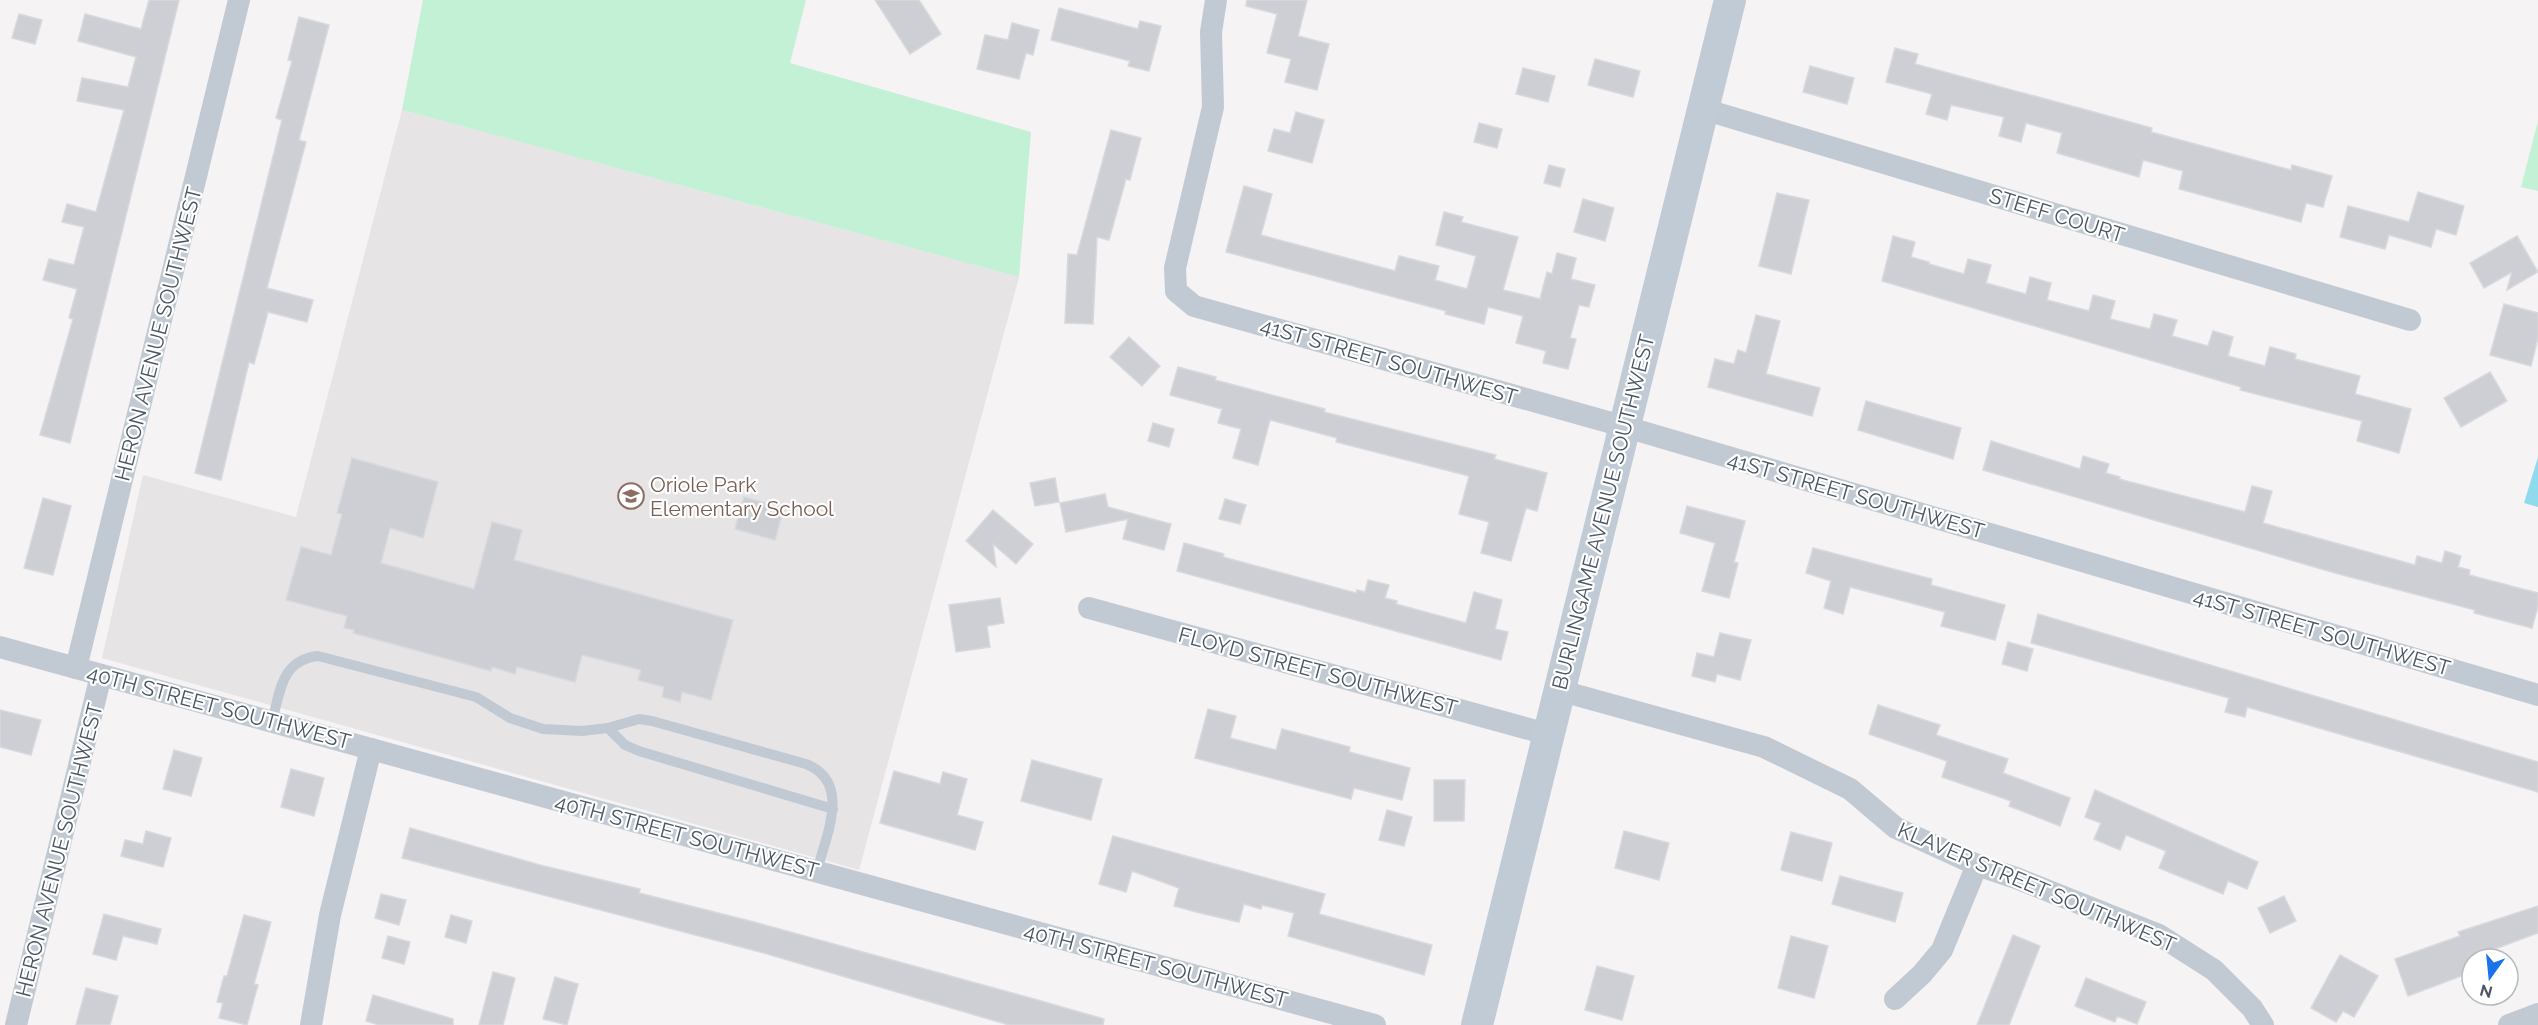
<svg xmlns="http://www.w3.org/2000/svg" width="2538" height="1025" font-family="Raleway,sans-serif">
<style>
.education{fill:#e6e4e5}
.green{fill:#c3f1d5}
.water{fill:#90daee}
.building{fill:#cdcfd5;stroke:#d7d9de;stroke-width:1.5}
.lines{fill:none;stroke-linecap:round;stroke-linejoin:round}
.lane{stroke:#c1cad2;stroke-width:10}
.street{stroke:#c1cad2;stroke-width:22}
.secondary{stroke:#c1cbd6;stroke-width:32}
.labels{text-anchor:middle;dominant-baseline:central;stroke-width:4.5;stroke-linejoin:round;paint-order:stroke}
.street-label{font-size:21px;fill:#4a5661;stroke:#fff}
.education-label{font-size:21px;fill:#785e54;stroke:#fff;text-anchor:start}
</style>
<rect width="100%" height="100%" fill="#f5f3f3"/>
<polygon class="education" points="402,110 1019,277 859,870 102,658 143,475 296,517"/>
<g class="green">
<polygon points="423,0 806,0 790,63 1031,132 1019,277 402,110"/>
<polygon points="2538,121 2538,191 2521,187"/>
</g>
<polygon class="water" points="2538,457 2538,507 2524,503"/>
<g class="building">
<polygon points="149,0 179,0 70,443 40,435 73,319 69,318 77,289 43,280 49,259 74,265 84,227 62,222 67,204 96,212 124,110 77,101 82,78 128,87 136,57 78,41 85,14 141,29"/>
<polygon points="875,0 919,0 941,34 910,54"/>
<polygon points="1247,0 1307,0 1298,36 1329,44 1317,90 1285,82 1291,59 1267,53 1277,14 1246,6"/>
<polygon points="1059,8 1138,29 1140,21 1161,26 1149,71 1128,66 1130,61 1051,40"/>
<polygon points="19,14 42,20 35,44 12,38"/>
<polygon points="299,17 329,25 299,140 306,142 267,288 313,300 307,322 268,312 254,364 249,362 221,480 195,473 282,120 276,118 292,61 288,60"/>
<polygon points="1012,23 1039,30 1033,55 1026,53 1019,79 977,69 985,35 1008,40"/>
<polygon points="1895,48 1918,54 1915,64 2094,112 2152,128 2151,132 2291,170 2292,165 2332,176 2323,207 2306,203 2301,222 2179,189 2183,171 2143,160 2139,177 2057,153 2062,133 2026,123 2021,142 1999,136 2004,117 1951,105 1947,120 1926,114 1932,94 1886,82"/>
<polygon points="1595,59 1640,71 1633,97 1588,85"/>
<polygon points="1810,66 1854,78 1847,104 1803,92"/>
<polygon points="1523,68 1555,76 1548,102 1516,94"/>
<polygon points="1296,112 1324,120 1312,163 1268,151 1274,129 1290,133"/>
<polygon points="1479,123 1502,129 1497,148 1474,142"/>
<polygon points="1111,130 1141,138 1130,180 1126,179 1109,240 1097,237 1093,324 1065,323 1068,254 1077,255"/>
<polygon points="1549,165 1565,169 1560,187 1544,183"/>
<polygon points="1244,186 1272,194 1261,235 1395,271 1399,256 1439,266 1435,280 1467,289 1476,256 1436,245 1444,212 1463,217 1461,222 1518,237 1503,290 1540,299 1547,272 1552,274 1557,253 1576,258 1571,279 1595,285 1589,307 1579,305 1570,338 1576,339 1568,369 1543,363 1546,351 1516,343 1523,316 1488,307 1484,324 1445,314 1446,311 1226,252"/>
<polygon points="2418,192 2464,206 2456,235 2436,229 2431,247 2389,235 2385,249 2340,237 2348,206 2409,222"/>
<polygon points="1777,193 1809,200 1791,274 1759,266"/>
<polygon points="1583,199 1614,208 1605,241 1574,232"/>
<polygon points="1893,236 1915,242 1911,257 1929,262 1929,264 1964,274 1968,259 1991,265 1986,283 2026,294 2030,277 2051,283 2047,300 2089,311 2093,295 2115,301 2110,319 2150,329 2154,314 2177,320 2172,336 2208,346 2213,331 2233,337 2228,356 2265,366 2270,347 2296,354 2295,359 2360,376 2355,394 2411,409 2399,453 2357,441 2362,421 2240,390 2241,387 1882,281"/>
<polygon points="2517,236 2538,272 2507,290 2512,272 2484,288 2470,263"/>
<polygon points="2504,304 2538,313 2538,338 2531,366 2490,355"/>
<polygon points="1756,315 1780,321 1766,374 1820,388 1812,416 1708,387 1715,359 1734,364 1738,350 1746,353"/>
<polygon points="1129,337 1160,366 1142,386 1110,357"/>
<polygon points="1178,367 1216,377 1215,380 1325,409 1324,412 1496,455 1494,459 1547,473 1537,511 1526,508 1511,561 1481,553 1489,522 1459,514 1469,476 1336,442 1337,438 1270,420 1258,465 1233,458 1241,429 1218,423 1222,409 1170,395"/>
<polygon points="2490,372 2507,401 2461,427 2444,398"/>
<polygon points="1866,401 1961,428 1953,459 1858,430"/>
<polygon points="1153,423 1174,429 1169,447 1148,441"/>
<polygon points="1991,441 2080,469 2083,456 2109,464 2106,473 2120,477 2119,479 2245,512 2252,486 2272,491 2263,523 2415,565 2417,556 2442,563 2445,551 2461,556 2458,567 2470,570 2469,575 2538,593 2538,606 2532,628 2474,613 2475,610 2335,573 1983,470"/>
<polygon points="352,458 438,482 423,538 390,528 381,563 474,589 492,522 522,530 514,560 733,620 711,700 682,692 680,702 662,697 664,687 638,680 641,670 582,655 575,682 517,667 515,674 492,667 491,671 353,633 354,630 344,628 347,616 286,600 301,547 331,555 342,514 337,513"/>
<polygon points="1055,478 1059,502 1035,506 1030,483"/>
<polygon points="1105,494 1108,507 1171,524 1164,550 1123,539 1128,519 1066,532 1060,503"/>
<polygon points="744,497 784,508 775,540 735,529"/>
<polygon points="43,498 71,506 53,575 24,568"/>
<polygon points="1225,499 1246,505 1240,524 1219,519"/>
<polygon points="1687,506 1745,521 1734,562 1738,563 1729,598 1702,591 1715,543 1680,533"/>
<polygon points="993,510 1033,544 1016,564 993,544 996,567 966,541"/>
<polygon points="1184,543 1224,554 1223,557 1356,593 1357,590 1365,592 1368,580 1389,585 1385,598 1397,601 1396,604 1466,623 1474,592 1502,600 1495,629 1508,632 1501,660 1177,571"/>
<polygon points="1813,548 1932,579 1931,585 2005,605 1995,640 1941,626 1945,612 1850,587 1843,614 1824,608 1831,581 1806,573"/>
<polygon points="1000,598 1004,623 987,626 990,647 956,652 949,605"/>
<polygon points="2038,614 2538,762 2538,792 2247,707 2245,717 2225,712 2229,698 2031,643"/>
<polygon points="1720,633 1751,640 1740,680 1717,674 1715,682 1692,676 1697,653 1714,657"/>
<polygon points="2008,642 2033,649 2027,671 2002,664"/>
<polygon points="1878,705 1940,725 1936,735 2008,759 2003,773 2070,798 2060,826 2009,806 2011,801 1942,777 1947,761 1869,734"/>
<polygon points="1208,709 1236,716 1230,738 1276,750 1282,729 1350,747 1349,752 1410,768 1402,800 1354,788 1351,799 1195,758"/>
<polygon points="0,710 41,720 31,755 0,747"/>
<polygon points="174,750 202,758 191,796 163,789"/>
<polygon points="1032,760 1102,779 1091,820 1021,801"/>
<polygon points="291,769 324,778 314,816 281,807"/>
<polygon points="894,771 940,784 943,772 967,779 957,815 983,822 975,850 880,823"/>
<polygon points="1434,780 1465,780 1464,821 1434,821"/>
<polygon points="2095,790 2258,862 2247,889 2228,881 2223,894 2159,868 2166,851 2126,835 2120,850 2094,839 2101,823 2085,817"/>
<polygon points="1387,810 1412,817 1404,846 1379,840"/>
<polygon points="410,828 540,865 640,889 639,893 754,922 1034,999 1104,1019 1103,1025 1009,1025 760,952 402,858"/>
<polygon points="146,831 171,838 163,867 121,856 125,840 143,844"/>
<polygon points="1624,831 1669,843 1659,880 1615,868"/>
<polygon points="1791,832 1832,843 1822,881 1781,870"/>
<polygon points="1113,836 1325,894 1319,914 1432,945 1424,975 1288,936 1294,913 1262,905 1261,909 1244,904 1239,922 1200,913 1174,906 1179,888 1132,871 1126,892 1099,884"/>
<polygon points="1840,876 1903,893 1895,922 1832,904"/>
<polygon points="381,894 406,900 399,925 375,918"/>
<polygon points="2284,896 2296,921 2270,933 2258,908"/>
<polygon points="2538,906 2538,933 2492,950 2495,959 2472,959 2472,972 2408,996 2395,959 2460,936 2458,932"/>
<polygon points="104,914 161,929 157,944 123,936 116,960 93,954"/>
<polygon points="244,915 271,922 254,984 258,985 247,1025 219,1018 223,1003 217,1002 224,976 227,976"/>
<polygon points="451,915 472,921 466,943 445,937"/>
<polygon points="2013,935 2040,946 2009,1025 1977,1025"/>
<polygon points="388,936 410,942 404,964 382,958"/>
<polygon points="1791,936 1828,946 1814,998 1778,988"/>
<polygon points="2340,955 2378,976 2354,1017 2343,1011 2336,1022 2311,1008"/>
<polygon points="1597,966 1634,976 1622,1020 1585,1010"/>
<polygon points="493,972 515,978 503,1025 479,1025"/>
<polygon points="555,977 578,984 567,1025 543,1019"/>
<polygon points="2086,978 2146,1002 2137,1024 2117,1016 2115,1022 2075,1006"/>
<polygon points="86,988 118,996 110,1025 76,1025"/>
<polygon points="373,995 453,1019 453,1025 379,1025 366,1021"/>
</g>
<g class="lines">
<g class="lane">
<path d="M 272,722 C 280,692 281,660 318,656 L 476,697 L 510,718 L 543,729 L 582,731 L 608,728 L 639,719 L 652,721 L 806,764 C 852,782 826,835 817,871"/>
<polyline points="608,728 625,745 639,751 833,809"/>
</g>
<g class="street">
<polyline points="1216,0 1211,32 1213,107 1175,268 1176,291 1194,306 1626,427 2538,695"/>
<polyline points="1703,109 2410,320"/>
<polyline points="1089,608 1547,734"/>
<polyline points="0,647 1375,1025"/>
<polyline points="76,668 239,0"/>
<polyline points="1558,690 1764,747 1850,789 1896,828 1977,865 2016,878 2159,935 2214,970 2252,1008 2263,1025"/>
<polyline points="1895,999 1922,974 1942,950 1977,865"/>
<polyline points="16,1025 101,675"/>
<polyline points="311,1025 330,915 371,749"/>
<polyline points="2509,1025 2538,1014"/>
</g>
<path class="secondary" d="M 1477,1025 C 1559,683 1646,342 1730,0"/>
</g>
<defs>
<g id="school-ring" transform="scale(1.35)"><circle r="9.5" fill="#fff" stroke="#8d6e63" stroke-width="1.5"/><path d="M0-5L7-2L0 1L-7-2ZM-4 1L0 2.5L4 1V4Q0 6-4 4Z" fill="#8d6e63"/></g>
</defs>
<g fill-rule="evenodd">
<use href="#school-ring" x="631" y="496"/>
</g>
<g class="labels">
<g class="street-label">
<text transform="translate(2057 215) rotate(17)">STEFF COURT</text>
<text transform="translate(158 334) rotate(-76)">HERON AVENUE SOUTHWEST</text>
<text transform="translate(1389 361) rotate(16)">41ST STREET SOUTHWEST</text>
<text transform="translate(1856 495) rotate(16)">41ST STREET SOUTHWEST</text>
<text transform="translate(1603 512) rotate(-76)">BURLINGAME AVENUE SOUTHWEST</text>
<text transform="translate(2322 632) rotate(16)">41ST STREET SOUTHWEST</text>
<text transform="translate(1318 671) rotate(15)">FLOYD STREET SOUTHWEST</text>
<text transform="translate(219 707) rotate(15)">40TH STREET SOUTHWEST</text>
<text transform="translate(687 836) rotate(15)">40TH STREET SOUTHWEST</text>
<text transform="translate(59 850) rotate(-76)">HERON AVENUE SOUTHWEST</text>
<text transform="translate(2037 887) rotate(23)">KLAVER STREET SOUTHWEST</text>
<text transform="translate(1156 965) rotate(15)">40TH STREET SOUTHWEST</text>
</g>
<g class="education-label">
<text x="650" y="484">Oriole Park<tspan x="650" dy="24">Elementary School</tspan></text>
</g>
</g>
<g transform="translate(2490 977) rotate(195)"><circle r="28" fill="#ffffff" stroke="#b7bbc0" stroke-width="1.5"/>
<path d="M0-4.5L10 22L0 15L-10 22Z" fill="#1a73e8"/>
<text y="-9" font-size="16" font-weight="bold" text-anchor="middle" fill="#4a5661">N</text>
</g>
</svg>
